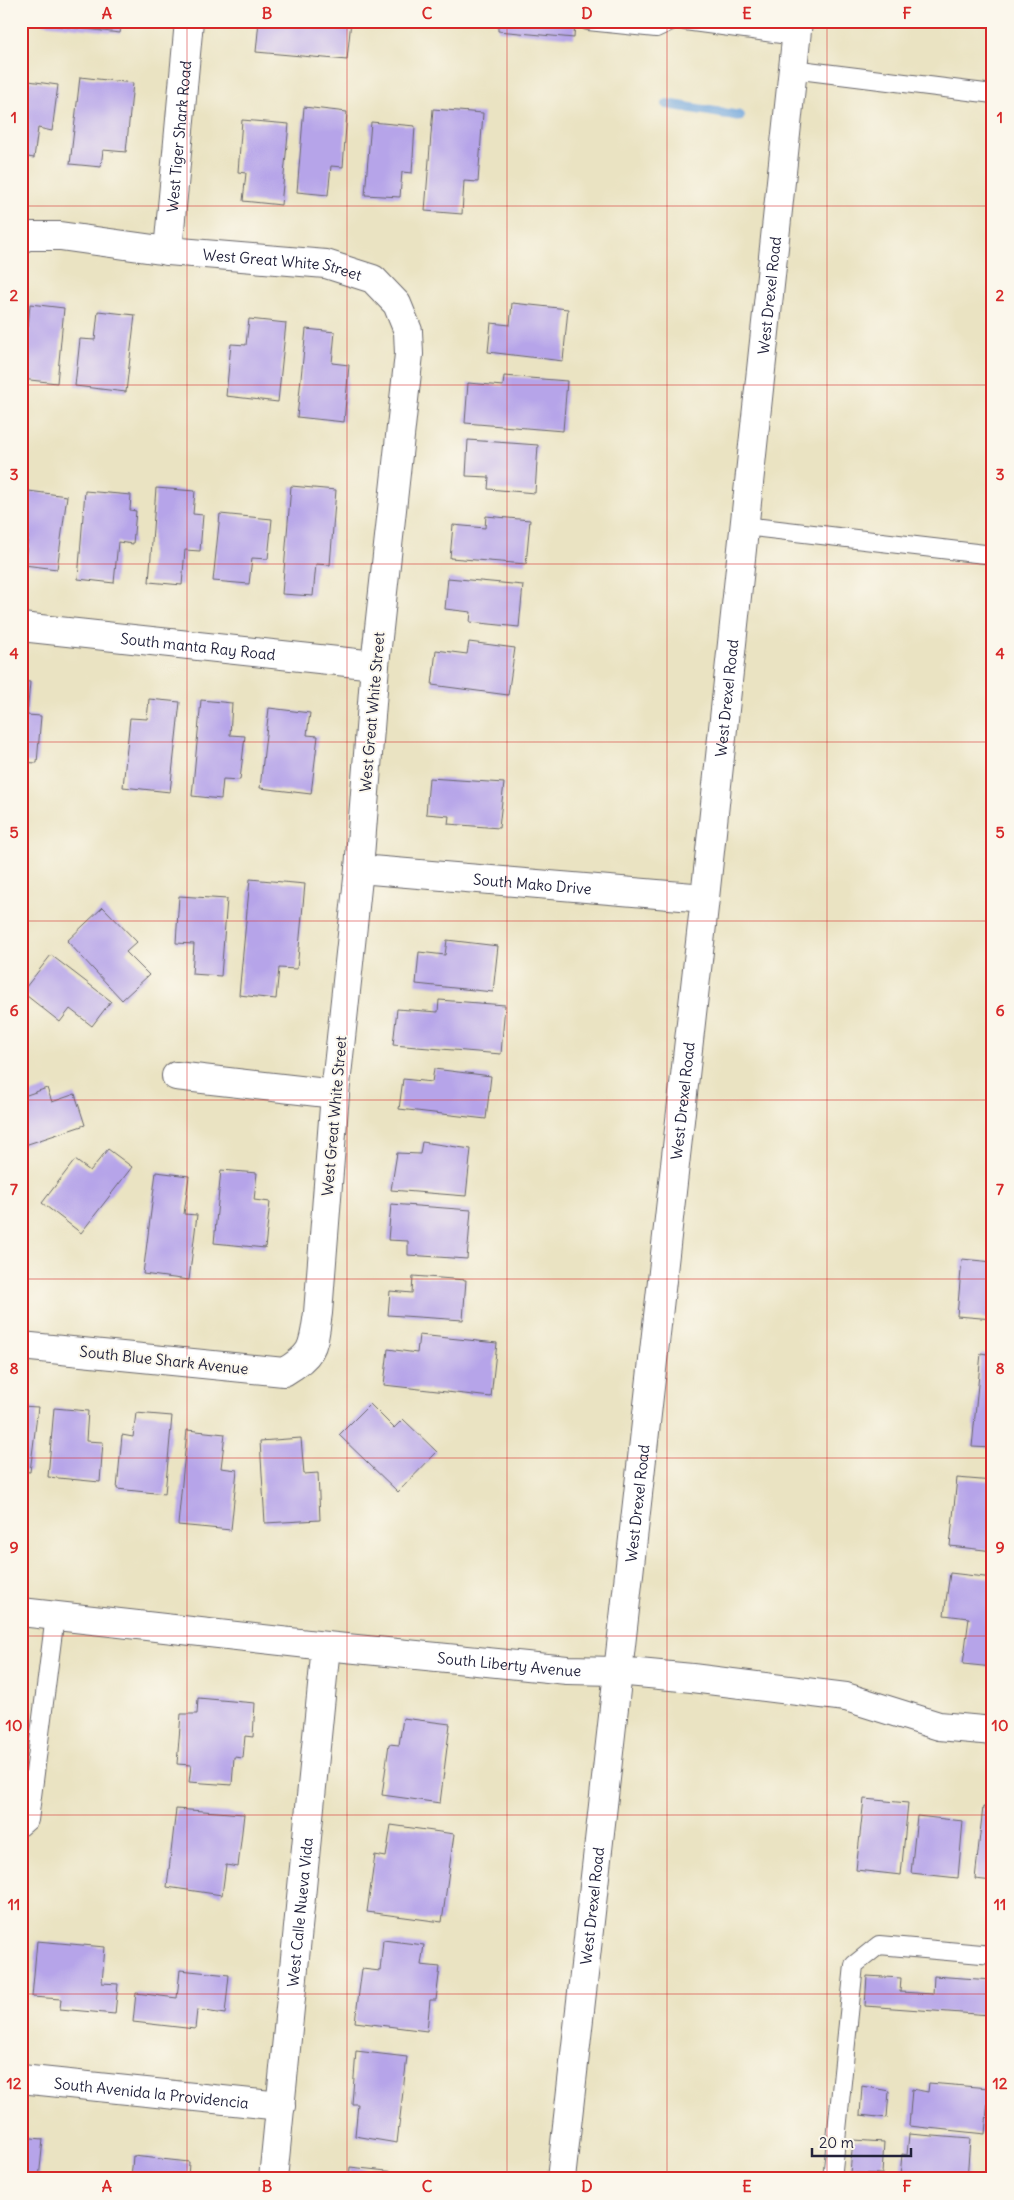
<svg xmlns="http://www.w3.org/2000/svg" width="1014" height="2200" font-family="Delius,sans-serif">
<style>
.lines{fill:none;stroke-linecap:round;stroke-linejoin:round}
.stream{stroke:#6ea4db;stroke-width:10}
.building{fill:#b6a4e9}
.service-casing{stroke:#68666a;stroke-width:20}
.minor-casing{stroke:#68666a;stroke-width:30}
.tertiary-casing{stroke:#68666a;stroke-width:30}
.service{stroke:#fff;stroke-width:18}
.minor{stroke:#fff;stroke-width:28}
.tertiary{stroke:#fff;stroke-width:28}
.grid{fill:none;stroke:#d62828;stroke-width:1;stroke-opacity:0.55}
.labels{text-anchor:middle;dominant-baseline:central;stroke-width:4;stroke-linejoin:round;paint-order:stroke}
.street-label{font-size:15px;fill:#22223b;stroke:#fbf7ec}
.neatline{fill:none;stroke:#d62828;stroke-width:2}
.grid-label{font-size:16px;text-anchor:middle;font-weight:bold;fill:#d62828}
</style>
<rect width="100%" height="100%" fill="#fbf7ec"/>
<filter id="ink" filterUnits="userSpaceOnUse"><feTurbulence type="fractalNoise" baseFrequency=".02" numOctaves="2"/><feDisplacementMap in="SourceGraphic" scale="10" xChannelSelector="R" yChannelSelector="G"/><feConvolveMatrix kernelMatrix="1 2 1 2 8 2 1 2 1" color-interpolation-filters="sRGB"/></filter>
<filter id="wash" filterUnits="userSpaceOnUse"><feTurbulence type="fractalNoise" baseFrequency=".0096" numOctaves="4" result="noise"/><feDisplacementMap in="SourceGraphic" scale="20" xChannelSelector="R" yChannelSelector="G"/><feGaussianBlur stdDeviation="1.12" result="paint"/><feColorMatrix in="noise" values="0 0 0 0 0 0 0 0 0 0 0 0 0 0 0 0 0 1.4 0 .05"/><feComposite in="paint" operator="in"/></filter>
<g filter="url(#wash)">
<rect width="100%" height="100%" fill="#eae3c2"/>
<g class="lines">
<polyline class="stream" points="667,104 740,116"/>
</g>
<g id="blocks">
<g class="building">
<polygon points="43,21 122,21 120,33 42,24"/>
<polygon points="259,21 351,21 347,60 256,52"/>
<polygon points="498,21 575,21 574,38 498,31"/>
<polygon points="80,77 133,83 126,152 103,150 101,167 70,164"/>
<polygon points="21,80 58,85 52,131 38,128 34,158 21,156"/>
<polygon points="304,107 347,112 343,167 331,166 328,195 297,192"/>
<polygon points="433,109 483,113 478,182 464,181 462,214 425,211"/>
<polygon points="242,120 289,124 281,205 243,201 246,173 238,172"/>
<polygon points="371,122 415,126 412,173 402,172 400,197 365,195"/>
<polygon points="512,303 568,309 563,361 488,352 491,323 510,325"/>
<polygon points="30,304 64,308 57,383 21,379 21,326 28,327"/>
<polygon points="98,311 135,315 126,392 75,386 80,339 95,340"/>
<polygon points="249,319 286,323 278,402 226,396 231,344 246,345"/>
<polygon points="306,329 335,332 332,363 349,365 344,422 297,417"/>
<polygon points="504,376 567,381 563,431 465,423 468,383 503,386"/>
<polygon points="468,440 538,445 535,493 488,489 489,477 466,476"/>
<polygon points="291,486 336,490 330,565 316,564 313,596 282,594"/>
<polygon points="156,488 195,491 193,514 203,515 200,551 185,550 182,585 149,582"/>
<polygon points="21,490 67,496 57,569 24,565 28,536 21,535"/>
<polygon points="85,491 131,495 130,510 136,511 133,544 118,542 114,583 78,579"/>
<polygon points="220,514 272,519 268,559 252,558 249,584 213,581"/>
<polygon points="486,516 530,520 526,564 450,558 453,525 485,528"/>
<polygon points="448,578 523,585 519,627 470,622 471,612 445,609"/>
<polygon points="469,642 515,648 508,695 432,685 436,650 467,654"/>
<polygon points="21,681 30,682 27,715 41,716 37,763 21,762"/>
<polygon points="149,699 180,702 170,792 123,787 130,718 147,719"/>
<polygon points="201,700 232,703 230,735 245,736 240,780 223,779 221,799 192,796"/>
<polygon points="269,708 310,713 307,735 318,736 311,794 260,788"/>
<polygon points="429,778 504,783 499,828 448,824 449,816 426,814"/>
<polygon points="250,879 305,884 297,969 279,968 276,999 239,995"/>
<polygon points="179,896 227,899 221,976 192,974 194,944 176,943"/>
<polygon points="103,907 137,942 126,952 149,975 122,1000 67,941"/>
<polygon points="447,940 498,946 493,992 416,984 419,952 445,955"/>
<polygon points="51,955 111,1001 92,1026 70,1009 60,1022 22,992"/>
<polygon points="439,1000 505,1005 501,1054 393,1045 397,1009 438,1012"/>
<polygon points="434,1069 491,1076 486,1119 399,1109 403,1079 432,1082"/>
<polygon points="47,1088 52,1102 75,1094 85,1125 22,1146 21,1097"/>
<polygon points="422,1142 471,1149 466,1196 391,1190 397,1153 420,1154"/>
<polygon points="108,1149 132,1167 81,1233 42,1203 75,1160 90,1171"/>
<polygon points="221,1170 257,1173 254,1200 270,1202 265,1248 214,1243"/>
<polygon points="156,1172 189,1176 184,1214 197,1215 189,1280 143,1274"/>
<polygon points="391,1204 471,1210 467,1259 408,1255 408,1241 388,1240"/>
<polygon points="962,1259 993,1262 993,1319 957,1316"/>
<polygon points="413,1276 466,1280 463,1320 388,1315 390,1291 412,1293"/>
<polygon points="419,1335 497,1343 491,1397 384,1385 388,1349 417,1353"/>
<polygon points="981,1353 993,1355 993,1448 972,1447"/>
<polygon points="370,1404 394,1428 403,1419 437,1452 398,1492 339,1435"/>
<polygon points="21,1406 38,1407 30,1472 21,1471"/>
<polygon points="54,1408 88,1411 86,1441 103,1442 100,1482 48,1477"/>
<polygon points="136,1413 172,1416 165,1494 117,1489 122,1435 133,1437"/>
<polygon points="187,1430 225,1434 221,1468 237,1470 231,1530 178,1525"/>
<polygon points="301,1438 304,1474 318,1473 320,1520 265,1523 260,1441"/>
<polygon points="957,1478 993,1481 993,1551 950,1546"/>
<polygon points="950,1573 993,1578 993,1667 963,1664 969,1618 944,1615"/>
<polygon points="198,1698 255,1703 253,1737 245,1736 243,1758 234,1757 232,1785 189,1782 191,1765 177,1764 181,1714 197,1714"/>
<polygon points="403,1718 450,1724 440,1803 382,1795 389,1744 399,1745"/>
<polygon points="864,1799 908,1803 901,1875 856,1870"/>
<polygon points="983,1807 993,1808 993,1881 975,1879"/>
<polygon points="176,1809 244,1814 238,1867 226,1865 222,1895 167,1887"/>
<polygon points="917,1816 963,1821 958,1878 911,1873"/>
<polygon points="391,1825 454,1834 442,1922 367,1912 375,1855 386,1857"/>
<polygon points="383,1940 424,1945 421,1965 440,1967 436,2000 430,2000 427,2031 355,2022 362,1969 380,1971"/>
<polygon points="37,1941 105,1947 102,1983 118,1984 115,2014 60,2009 61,1999 32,1997"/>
<polygon points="180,1970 229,1975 225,2014 197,2010 195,2029 133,2022 136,1993 177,1998"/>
<polygon points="867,1976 901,1978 900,1992 933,1994 934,1976 992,1980 990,2015 865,2006"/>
<polygon points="356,2051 407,2057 397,2143 355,2136 358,2104 352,2104"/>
<polygon points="929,2083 989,2088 985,2134 909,2126 912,2089 928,2092"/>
<polygon points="862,2086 889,2091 887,2118 860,2115"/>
<polygon points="909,2134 970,2139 967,2179 900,2177 902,2154 907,2155"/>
<polygon points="21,2137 43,2139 39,2179 21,2179"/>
<polygon points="853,2140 884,2142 882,2174 850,2173"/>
<polygon points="133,2156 189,2162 188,2179 131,2179"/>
<polygon points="350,2167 396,2172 395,2179 349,2179"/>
</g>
</g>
</g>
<g filter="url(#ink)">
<use href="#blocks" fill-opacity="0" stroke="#68666a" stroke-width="1"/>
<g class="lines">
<g class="service-casing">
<g id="service">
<polyline points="588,21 656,28 671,21"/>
<polyline points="685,21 796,36"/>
<polyline points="792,69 993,94"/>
<polyline points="744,526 993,555"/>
<polyline points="21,1827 29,1820 55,1616"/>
<polyline points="832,2179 854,1965 879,1945 993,1955"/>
</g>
</g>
<g class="minor-casing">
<g id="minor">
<path id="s1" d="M 21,239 L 28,236 L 60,236 L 168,251 L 326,264 L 373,279 L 397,304 L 408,331 L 409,354 L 375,665 L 359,869 L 335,1094 L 318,1313 C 313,1346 315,1354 284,1372 L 21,1346"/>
<path id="s2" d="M 168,251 L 189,21"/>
<path id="s3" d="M 21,627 L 375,665"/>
<path id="s4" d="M 359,869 L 705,898"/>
<polyline points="176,1076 335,1094"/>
<path id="s5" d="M 21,1612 L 326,1646 L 567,1670 L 617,1671 L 692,1678 L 846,1697 L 939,1726 L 993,1731"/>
<path id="s6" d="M 21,2079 L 281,2106"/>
<path id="s7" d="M 273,2179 L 326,1646"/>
</g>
</g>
<g class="tertiary-casing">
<g id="tertiary">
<path id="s8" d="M 561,2179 L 705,898 L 798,21"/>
</g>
</g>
<use href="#service" class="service"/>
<use href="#minor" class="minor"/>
<use href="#tertiary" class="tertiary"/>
</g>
</g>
<path class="grid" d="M 187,21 L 187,2179M 347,21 L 347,2179M 507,21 L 507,2179M 667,21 L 667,2179M 827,21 L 827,2179M 21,206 L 993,206M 21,385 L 993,385M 21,564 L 993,564M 21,742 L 993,742M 21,921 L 993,921M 21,1100 L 993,1100M 21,1279 L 993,1279M 21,1458 L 993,1458M 21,1636 L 993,1636M 21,1815 L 993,1815M 21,1994 L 993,1994"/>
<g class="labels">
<g class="street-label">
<text stroke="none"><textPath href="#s2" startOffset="115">West Tiger Shark Road</textPath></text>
<text stroke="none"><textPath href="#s1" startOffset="264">West Great White Street</textPath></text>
<text stroke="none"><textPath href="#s8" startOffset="1895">West Drexel Road</textPath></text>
<text stroke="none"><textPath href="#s3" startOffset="178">South manta Ray Road</textPath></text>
<text stroke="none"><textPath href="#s8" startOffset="1490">West Drexel Road</textPath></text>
<text transform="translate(372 712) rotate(-85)">West Great White Street</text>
<text stroke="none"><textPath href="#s4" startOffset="174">South Mako Drive</textPath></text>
<text stroke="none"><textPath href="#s8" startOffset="1085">West Drexel Road</textPath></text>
<text transform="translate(334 1116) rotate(-85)">West Great White Street</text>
<text transform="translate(164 1360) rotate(6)">South Blue Shark Avenue</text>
<text stroke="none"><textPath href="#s8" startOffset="680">West Drexel Road</textPath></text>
<text stroke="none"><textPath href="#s5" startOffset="491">South Liberty Avenue</textPath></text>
<text stroke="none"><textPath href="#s8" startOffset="275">West Drexel Road</textPath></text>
<text stroke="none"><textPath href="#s7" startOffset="268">West Calle Nueva Vida</textPath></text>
<text stroke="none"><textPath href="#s6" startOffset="131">South Avenida la Providencia</textPath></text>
</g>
</g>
<rect width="1014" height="2200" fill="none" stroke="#fbf7ec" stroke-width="55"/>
<path d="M812 2148v8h99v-8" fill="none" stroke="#22223b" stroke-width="2.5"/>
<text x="819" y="2148" font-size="15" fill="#22223b" stroke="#fbf7ec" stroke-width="4" paint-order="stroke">20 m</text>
<rect x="28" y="28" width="958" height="2144" class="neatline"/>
<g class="grid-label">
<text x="107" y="19">A</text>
<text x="267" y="19">B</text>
<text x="427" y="19">C</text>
<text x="587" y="19">D</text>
<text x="747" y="19">E</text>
<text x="907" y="19">F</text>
<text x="14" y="123">1</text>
<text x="1000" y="123">1</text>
<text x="14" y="301">2</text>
<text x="1000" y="301">2</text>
<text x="14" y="480">3</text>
<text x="1000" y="480">3</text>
<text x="14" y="659">4</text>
<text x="1000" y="659">4</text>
<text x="14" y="838">5</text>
<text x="1000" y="838">5</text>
<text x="14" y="1016">6</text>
<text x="1000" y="1016">6</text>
<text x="14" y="1195">7</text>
<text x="1000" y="1195">7</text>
<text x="14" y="1374">8</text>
<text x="1000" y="1374">8</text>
<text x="14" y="1553">9</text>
<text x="1000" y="1553">9</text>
<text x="14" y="1731">10</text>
<text x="1000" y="1731">10</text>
<text x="14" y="1910">11</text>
<text x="1000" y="1910">11</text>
<text x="14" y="2089">12</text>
<text x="1000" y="2089">12</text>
<text x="107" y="2192">A</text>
<text x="267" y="2192">B</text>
<text x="427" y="2192">C</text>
<text x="587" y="2192">D</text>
<text x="747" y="2192">E</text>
<text x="907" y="2192">F</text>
</g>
</svg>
